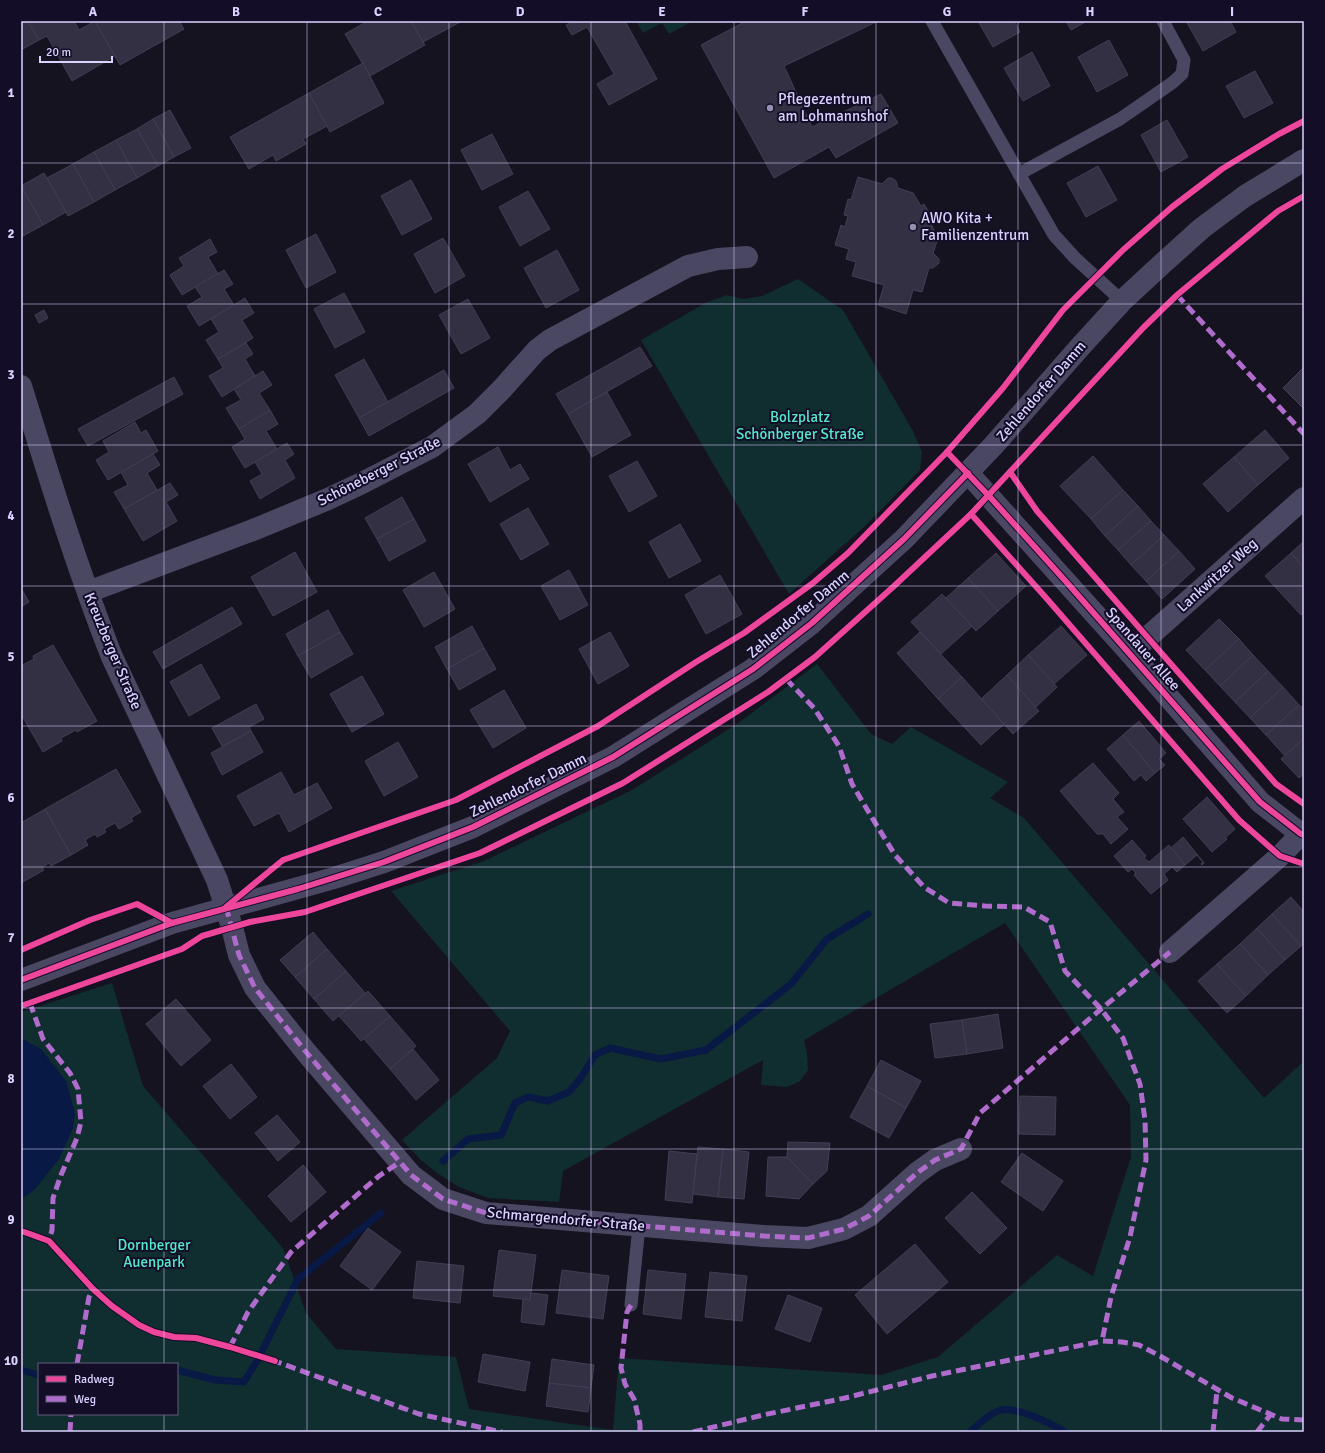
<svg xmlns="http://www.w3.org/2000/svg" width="1325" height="1453" font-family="Signika,sans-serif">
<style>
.green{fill:#102d2f;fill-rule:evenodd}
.water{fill:#071944}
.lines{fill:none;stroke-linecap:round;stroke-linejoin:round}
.stream{stroke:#071944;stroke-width:7}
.building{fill:#343043;stroke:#433d55}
.lane{stroke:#494762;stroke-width:13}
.street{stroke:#494762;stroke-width:22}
.quiet{stroke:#b06ccc;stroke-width:5;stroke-dasharray:10 5;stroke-linecap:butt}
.cycleway-casing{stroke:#130d27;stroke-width:8}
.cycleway{stroke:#ed469a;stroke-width:6}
.grid{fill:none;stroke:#dad2ff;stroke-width:1;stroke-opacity:0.55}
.poi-dot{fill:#958fb1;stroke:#130d27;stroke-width:1.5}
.labels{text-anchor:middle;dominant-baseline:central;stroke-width:4;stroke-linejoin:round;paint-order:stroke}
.poi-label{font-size:15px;fill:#dad2ff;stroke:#130d27;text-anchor:start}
.street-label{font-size:15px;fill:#dad2ff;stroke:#130d27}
.park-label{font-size:15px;fill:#54eacc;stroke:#130d27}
.neatline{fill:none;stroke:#dad2ff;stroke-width:1.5}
.grid-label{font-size:13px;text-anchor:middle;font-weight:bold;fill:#dad2ff}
</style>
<rect width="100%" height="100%" fill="#161321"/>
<g class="green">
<polygon points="636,21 693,21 669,34 662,23 643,33"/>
<polygon points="798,279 843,310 913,431 922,452 920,470 865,526 789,594 641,340 707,302 727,295 744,299 762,296"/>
<path d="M 817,664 L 871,734 L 892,744 L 911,727 L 1008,782 L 990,798 L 1024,818 L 1264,1098 L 1304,1061 L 1304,1432 L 21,1432 L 21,1012 L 112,983 L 143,1086 L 283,1248 L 306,1313 L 336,1349 L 456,1357 L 469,1409 L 613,1430 L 619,1358 L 881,1375 L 938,1357 L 1057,1255 L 1093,1276 L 1131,1157 L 1130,1105 L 1005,923 L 804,1040 L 807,1054 L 808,1070 L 800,1081 L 787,1087 L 761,1085 L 763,1060 L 563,1171 L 559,1202 L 488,1198 L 459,1187 L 437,1173 L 421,1160 L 402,1140 L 497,1058 L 510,1031 L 391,891 L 484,861 L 632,790 L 737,724 ZM 39,1364 L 177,1364 L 177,1414 L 39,1414 Z"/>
</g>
<polygon class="water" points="21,1038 41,1049 66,1081 75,1114 73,1128 59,1159 35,1189 21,1200"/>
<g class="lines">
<g class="stream">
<polyline points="443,1161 468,1139 501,1135 515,1103 528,1097 548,1101 569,1092 580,1079 595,1055 610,1048 661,1059 706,1050 791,984 827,939 868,914"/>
<polyline points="21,1370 39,1375"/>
<polyline points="177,1370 215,1380 244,1382 257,1361 298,1279 381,1213"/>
<path d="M 970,1432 C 979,1424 988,1414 1001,1410 C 1016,1406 1052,1424 1065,1432"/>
</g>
</g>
<g class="building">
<polygon points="21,21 28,21 39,40 21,50"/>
<polygon points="28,21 74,21 79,30 95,21 115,56 72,81 47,36 39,40"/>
<polygon points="95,21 179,21 184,29 120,65"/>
<polygon points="368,21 411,21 425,45 370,76 345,34"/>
<polygon points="411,21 462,21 423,42"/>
<polygon points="573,21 625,21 657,79 609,105 597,84 614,74 587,27 572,35 566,25"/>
<polygon points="746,21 878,21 784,66 812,127 881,94 898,123 836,158 829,147 774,178 701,45"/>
<polygon points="978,21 1014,21 1020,32 993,47"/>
<polygon points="1066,21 1087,21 1071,30"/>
<polygon points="1186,21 1230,21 1236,32 1203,51"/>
<polygon points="1109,40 1128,75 1097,92 1078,57"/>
<polygon points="1032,52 1050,86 1023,101 1004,68"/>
<polygon points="363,63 384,103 330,132 309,93"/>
<polygon points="1255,71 1273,103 1244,118 1226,86"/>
<polygon points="309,93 327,126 303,139 306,144 276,161 273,155 249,169 230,137"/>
<polygon points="170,110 191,148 174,157 153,119"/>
<polygon points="153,119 174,157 158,166 137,129"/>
<polygon points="1167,120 1188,157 1161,172 1141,135"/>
<polygon points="137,129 158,166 137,178 116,140"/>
<polygon points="492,134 513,174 482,190 461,150"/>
<polygon points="116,140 137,178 115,190 94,152"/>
<polygon points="94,152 115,190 94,202 73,164"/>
<polygon points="73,164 94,202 68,216 47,178"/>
<polygon points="1098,166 1117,200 1086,217 1067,183"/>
<polygon points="44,173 66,212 43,225 21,186"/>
<polygon points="858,177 882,184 888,178 892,178 896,181 898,188 913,193 921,206 924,204 934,221 931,224 938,238 933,253 939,259 939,263 933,268 929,268 922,292 913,290 906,314 878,305 884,285 852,276 856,262 846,259 849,249 835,245 841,225 845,227 848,216 844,215 848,199 851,200"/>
<polygon points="411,180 432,219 402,235 381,196"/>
<polygon points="21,186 43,225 23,236 21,233"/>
<polygon points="528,191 550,229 520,246 499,207"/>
<polygon points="316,234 336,272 306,288 286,250"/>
<polygon points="443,238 465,276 435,293 414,254"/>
<polygon points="210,239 217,252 208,257 218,274 182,295 170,275 184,266 179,258"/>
<polygon points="557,250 579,290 546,308 524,268"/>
<polygon points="224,270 233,284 224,289 234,305 199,326 187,306 202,297 195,287"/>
<polygon points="344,293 365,332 335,348 314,309"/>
<polygon points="245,298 254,313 242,320 253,338 218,359 206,340 219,332 211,319"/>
<polygon points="468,299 490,338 461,354 439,315"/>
<polygon points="44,310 48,318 39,323 35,315"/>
<polygon points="246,343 253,354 245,359 255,376 222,397 209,376 223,368 218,359"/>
<polygon points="640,347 652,366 568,414 556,394"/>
<polygon points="364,359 388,402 359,418 335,375"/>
<polygon points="1304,367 1304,409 1283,388"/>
<polygon points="444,370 454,388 369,436 359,418"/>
<polygon points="263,371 272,385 259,393 270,410 239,429 226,408 241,400 234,389"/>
<polygon points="174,377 183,394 88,446 78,429"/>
<polygon points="607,392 631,435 592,457 568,414"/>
<polygon points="270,410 278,424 266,431 277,449 245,468 232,447 245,439 239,429"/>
<polygon points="135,422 141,433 146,430 158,451 108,480 96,460 109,452 103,441"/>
<polygon points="1265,430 1289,458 1258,485 1234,457"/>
<polygon points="287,443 294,454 285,460 295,478 260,499 250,481 262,474 255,462"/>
<polygon points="498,447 510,470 520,464 529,479 490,502 468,464"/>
<polygon points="153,454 160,465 147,473 157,490 124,509 114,492 128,485 121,472"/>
<polygon points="1093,456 1123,490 1091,519 1060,486"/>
<polygon points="1234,457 1258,485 1228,512 1203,484"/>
<polygon points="637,461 657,496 629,512 609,476"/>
<polygon points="170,483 178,495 166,502 177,521 143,541 124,509"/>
<polygon points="1123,490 1138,506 1105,536 1091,519"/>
<polygon points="402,497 414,519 377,539 365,518"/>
<polygon points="1138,506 1151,521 1118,550 1105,536"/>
<polygon points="528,508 549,544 521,560 500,524"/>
<polygon points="414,519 426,541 389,561 377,539"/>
<polygon points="1151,521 1164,535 1131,565 1118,550"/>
<polygon points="680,524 701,561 669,578 649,542"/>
<polygon points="1164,535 1179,551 1146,581 1131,565"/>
<polygon points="1304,541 1304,568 1291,553"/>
<polygon points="1179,551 1195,569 1162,599 1146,581"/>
<polygon points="295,552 317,592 273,616 251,577"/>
<polygon points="996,553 1026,586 998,611 968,578"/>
<polygon points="1291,553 1304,568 1304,613 1301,615 1265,576"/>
<polygon points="569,570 588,605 560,620 541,586"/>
<polygon points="434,572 455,609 424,627 403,590"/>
<polygon points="720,575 742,614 706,634 685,595"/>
<polygon points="968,578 998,611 976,631 946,598"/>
<polygon points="21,588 29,602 21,607"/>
<polygon points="942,594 972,626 941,654 911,622"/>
<polygon points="232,607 242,624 163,669 153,652"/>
<polygon points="328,610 340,632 298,656 286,634"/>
<polygon points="1219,619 1239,639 1205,670 1186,650"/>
<polygon points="472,626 484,648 447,669 435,647"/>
<polygon points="1061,626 1087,655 1054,684 1028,655"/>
<polygon points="340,632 353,654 311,678 298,656"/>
<polygon points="610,632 629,666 598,684 579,649"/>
<polygon points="920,632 962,677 938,699 897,653"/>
<polygon points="1239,639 1253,655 1220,686 1205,670"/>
<polygon points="53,645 97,721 77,732 76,730 61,738 62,741 43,752 21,714 21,666 34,659 33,656"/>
<polygon points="484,648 496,669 459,690 447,669"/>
<polygon points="1028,655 1057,687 1035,708 1007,675"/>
<polygon points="1253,655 1268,671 1235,702 1220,686"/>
<polygon points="201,664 220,698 189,716 170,682"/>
<polygon points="1268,671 1283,687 1250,718 1235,702"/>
<polygon points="1007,675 1039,711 1013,734 981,699"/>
<polygon points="362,676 384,714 352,732 330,694"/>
<polygon points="962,677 1004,724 981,745 938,699"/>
<polygon points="1283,687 1299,705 1266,735 1250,718"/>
<polygon points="504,690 526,728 493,748 470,710"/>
<polygon points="256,704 264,719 249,727 251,731 222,746 212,728"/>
<polygon points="1299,705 1304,709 1304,738 1285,756 1266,735"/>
<polygon points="1139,721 1166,753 1159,759 1165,765 1155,773 1123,735"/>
<polygon points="251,731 263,752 222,775 211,753"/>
<polygon points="1123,735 1155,773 1146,781 1141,775 1134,781 1107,749"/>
<polygon points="1304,738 1304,774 1299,778 1281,759"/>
<polygon points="398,742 418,777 384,796 365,761"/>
<polygon points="1093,763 1119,793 1113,799 1124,812 1117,817 1128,829 1111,844 1103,834 1097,834 1060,791"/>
<polygon points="116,769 141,812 131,818 133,821 119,829 115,823 104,829 106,832 97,837 95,834 85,840 88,845 71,855 45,809"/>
<polygon points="281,772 294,795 317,783 332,808 289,832 279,813 254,826 237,796"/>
<polygon points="1207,797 1235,829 1225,838 1227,839 1212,852 1183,819"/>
<polygon points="45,809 71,855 51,866 49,863 42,867 44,870 21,883 21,823"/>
<polygon points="1183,837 1204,863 1202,865 1201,864 1203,862 1197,855 1185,865 1171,848"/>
<polygon points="1132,840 1146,856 1144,858 1149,862 1169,845 1185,865 1177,872 1172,867 1164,874 1168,880 1151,894 1134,875 1136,873 1132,869 1128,872 1114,856"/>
<polygon points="1291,897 1304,912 1304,943 1301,946 1272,914"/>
<polygon points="1272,914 1301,946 1285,960 1257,928"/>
<polygon points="1257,928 1285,960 1268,975 1240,944"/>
<polygon points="313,932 327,949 295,977 280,960"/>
<polygon points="1240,944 1268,975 1246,996 1217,964"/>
<polygon points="327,949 346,971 314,999 295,977"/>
<polygon points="1217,964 1246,996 1227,1013 1198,981"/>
<polygon points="346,971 365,993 333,1021 314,999"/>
<polygon points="368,991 390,1016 361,1041 339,1016"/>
<polygon points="176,999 211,1040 181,1066 146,1024"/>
<polygon points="998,1014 1003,1048 967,1054 962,1020"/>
<polygon points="390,1016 416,1046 390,1069 364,1039"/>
<polygon points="962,1020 967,1054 935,1058 930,1024"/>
<polygon points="413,1049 439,1080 416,1100 390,1069"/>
<polygon points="881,1060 921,1081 906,1108 867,1086"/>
<polygon points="231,1064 257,1097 230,1119 203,1086"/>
<polygon points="867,1086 906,1108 889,1138 850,1117"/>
<polygon points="1020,1096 1056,1097 1055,1135 1019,1134"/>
<polygon points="277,1115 300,1142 278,1161 255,1133"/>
<polygon points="788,1142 830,1143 827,1171 813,1184 787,1157"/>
<polygon points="698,1147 723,1149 718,1197 693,1194"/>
<polygon points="723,1149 749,1152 744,1199 718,1197"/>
<polygon points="669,1151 697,1154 692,1203 665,1200"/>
<polygon points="1022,1153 1063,1181 1043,1211 1001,1182"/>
<polygon points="768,1157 787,1157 813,1184 799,1199 766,1196"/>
<polygon points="303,1165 326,1192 291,1222 268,1196"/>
<polygon points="972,1192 1007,1228 980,1254 945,1218"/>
<polygon points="368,1228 401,1252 372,1290 340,1266"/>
<polygon points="915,1244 948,1282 887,1334 855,1295"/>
<polygon points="499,1250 536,1255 530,1300 493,1296"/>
<polygon points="417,1261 464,1266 460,1303 413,1298"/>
<polygon points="562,1270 609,1276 603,1319 556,1313"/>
<polygon points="648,1270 686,1274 681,1319 643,1314"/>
<polygon points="710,1272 747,1276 742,1321 705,1317"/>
<polygon points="531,1293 548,1295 544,1325 521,1322 523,1299 530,1300"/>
<polygon points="788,1295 822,1308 810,1342 775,1329"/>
<polygon points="483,1354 530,1362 525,1391 478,1382"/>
<polygon points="552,1359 594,1365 591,1388 549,1383"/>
<polygon points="549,1383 591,1388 588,1412 546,1406"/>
</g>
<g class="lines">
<g class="lane">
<polyline points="932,21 1054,235 1075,258 1122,301"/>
<polyline points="1019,174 1120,119 1172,83 1182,74 1184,60 1163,21"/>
<polyline points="631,1305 639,1226"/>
</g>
<g class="street">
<path d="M 21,386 C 49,477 77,568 112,657 L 217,880 L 232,927 L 239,955 L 255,988 L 306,1052 L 411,1175 L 443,1199 L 486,1213 L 764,1236 L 808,1238 L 844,1229 L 869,1216 L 917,1173 L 935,1160 L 961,1149"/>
<polyline points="968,473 1130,653 1260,802 1301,834 1304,835"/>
<polyline points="88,592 253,530 328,499 362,483 432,447 477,414 502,389 537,350 550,340 688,266 718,259 747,257"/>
<polyline points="1130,653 1304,498"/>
<polyline points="1170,952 1280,856 1301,834"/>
<polyline points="21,980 172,923 334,878 384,862 473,827 613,757 753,669 812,623 904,539 993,446 1080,347 1122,301 1162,264 1202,228 1245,196 1304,160"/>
</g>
<g class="quiet">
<polyline points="1177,295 1304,434"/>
<polyline points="786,679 814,708 839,746 852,784 871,816 895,855 924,887 949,903 985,906 1024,907 1050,922 1065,971 1101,1009 1123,1038 1140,1084 1145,1120 1146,1160 1130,1237 1111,1297 1102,1341"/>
<polyline points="226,907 239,955 255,988 306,1052 411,1175 443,1199 486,1213 764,1236 808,1238 844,1229 869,1216 917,1173 935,1160 961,1149 980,1113 1101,1009 1170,952"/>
<polyline points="30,1003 43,1039 70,1073 78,1089 81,1122 77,1138 61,1175 53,1198 52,1230 49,1241"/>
<polyline points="631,1305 627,1312 621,1368 625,1384 634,1399 640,1424 640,1432"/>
<polyline points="230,1347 248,1312 291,1252 379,1176 400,1162"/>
<polyline points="272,1360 419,1414 502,1432"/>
<polyline points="77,1364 89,1297 93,1289"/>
<polyline points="70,1432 71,1414"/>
<polyline points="693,1432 763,1415 845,1398 932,1376 1102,1341 1122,1342 1139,1345 1160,1356 1232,1398 1282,1419 1304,1420"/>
<polyline points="1215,1432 1213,1432 1217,1390"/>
<polyline points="1257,1432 1271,1414"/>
</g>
<g class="cycleway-casing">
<g id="cycleway">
<polyline points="947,452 989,496 1069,585 1260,802 1301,834 1304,835"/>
<polyline points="1010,472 1037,511 1276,784 1304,804"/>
<polyline points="971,514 1048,600 1239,820 1280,856 1304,864"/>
<polyline points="226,907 283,860 456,800 598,726 696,662 744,633 813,583 848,553 947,452 1003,388 1063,310 1123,250 1172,207 1222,169 1279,134 1304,121"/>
<polyline points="21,950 90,920 137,904 172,923"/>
<polyline points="21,980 172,923 298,889 384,862 473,827 613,757 753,669 812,623 904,539 968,473"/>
<polyline points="21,1006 182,949 202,936 250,922 305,912 480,853 623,783 768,692 815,657 893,587 971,514 1143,328 1177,295 1278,211 1304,196"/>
<polyline points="21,1231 30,1234 49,1241 93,1289 112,1306 139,1325 154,1332 174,1337 196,1338 230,1347 275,1361"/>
</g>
</g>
<use href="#cycleway" class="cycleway"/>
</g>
<path class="grid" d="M 164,21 L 164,1364M 307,21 L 307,1432M 449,21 L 449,1432M 591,21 L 591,1432M 734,21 L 734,1432M 876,21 L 876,1432M 1018,21 L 1018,1432M 1161,21 L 1161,1432M 21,163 L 1304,163M 21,304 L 1304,304M 21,445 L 1304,445M 21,586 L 1304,586M 21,726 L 1304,726M 21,867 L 1304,867M 21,1008 L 1304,1008M 21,1149 L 1304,1149M 21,1290 L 1304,1290M 164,1414 L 164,1432"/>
<g class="poi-dot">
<circle cx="770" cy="108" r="4"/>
<circle cx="913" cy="227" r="4"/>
</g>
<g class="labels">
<g class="poi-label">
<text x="778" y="99">Pflegezentrum<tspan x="778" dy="17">am Lohmannshof</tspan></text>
<text x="921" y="218">AWO Kita +<tspan x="921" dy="17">Familienzentrum</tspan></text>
</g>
<g class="street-label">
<text transform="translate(1041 391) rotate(-49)">Zehlendorfer Damm</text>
<text transform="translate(379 471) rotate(-27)">Schöneberger Straße</text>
<text transform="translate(1217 575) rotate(-42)">Lankwitzer Weg</text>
<text transform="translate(798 614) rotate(-40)">Zehlendorfer Damm</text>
<text transform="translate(1143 649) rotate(49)">Spandauer Allee</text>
<text transform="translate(113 651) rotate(67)">Kreuzberger Straße</text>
<text transform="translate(528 785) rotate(-26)">Zehlendorfer Damm</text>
<text transform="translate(566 1219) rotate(5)">Schmargendorfer Straße</text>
</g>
<g class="park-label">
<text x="800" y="417">Bolzplatz<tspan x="800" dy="17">Schönberger Straße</tspan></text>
<text x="154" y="1245">Dornberger<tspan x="154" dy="17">Auenpark</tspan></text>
</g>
</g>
<rect width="1325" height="1453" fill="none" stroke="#130d27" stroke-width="44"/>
<rect x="38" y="1363" width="140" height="52" fill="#130d27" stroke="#635c7d"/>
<rect x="46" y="1376" width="20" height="6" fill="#ed469a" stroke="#635c7d"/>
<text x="74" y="1383" font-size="12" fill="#dad2ff">Radweg</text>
<rect x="46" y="1396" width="20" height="6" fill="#b06ccc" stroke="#635c7d"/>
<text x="74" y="1403" font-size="12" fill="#dad2ff">Weg</text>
<path d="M40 56v6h72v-6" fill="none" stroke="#dad2ff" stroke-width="2"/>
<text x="46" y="56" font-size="12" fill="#dad2ff" stroke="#130d27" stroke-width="3" paint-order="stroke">20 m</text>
<rect x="22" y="22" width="1281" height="1409" class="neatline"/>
<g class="grid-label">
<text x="93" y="16">A</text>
<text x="236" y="16">B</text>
<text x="378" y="16">C</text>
<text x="520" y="16">D</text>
<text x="662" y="16">E</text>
<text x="805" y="16">F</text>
<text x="947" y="16">G</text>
<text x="1090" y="16">H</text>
<text x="1232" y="16">I</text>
<text x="11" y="97">1</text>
<text x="11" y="238">2</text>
<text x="11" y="379">3</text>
<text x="11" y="520">4</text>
<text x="11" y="661">5</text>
<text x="11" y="802">6</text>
<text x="11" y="942">7</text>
<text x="11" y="1083">8</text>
<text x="11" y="1224">9</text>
<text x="11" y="1365">10</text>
</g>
</svg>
